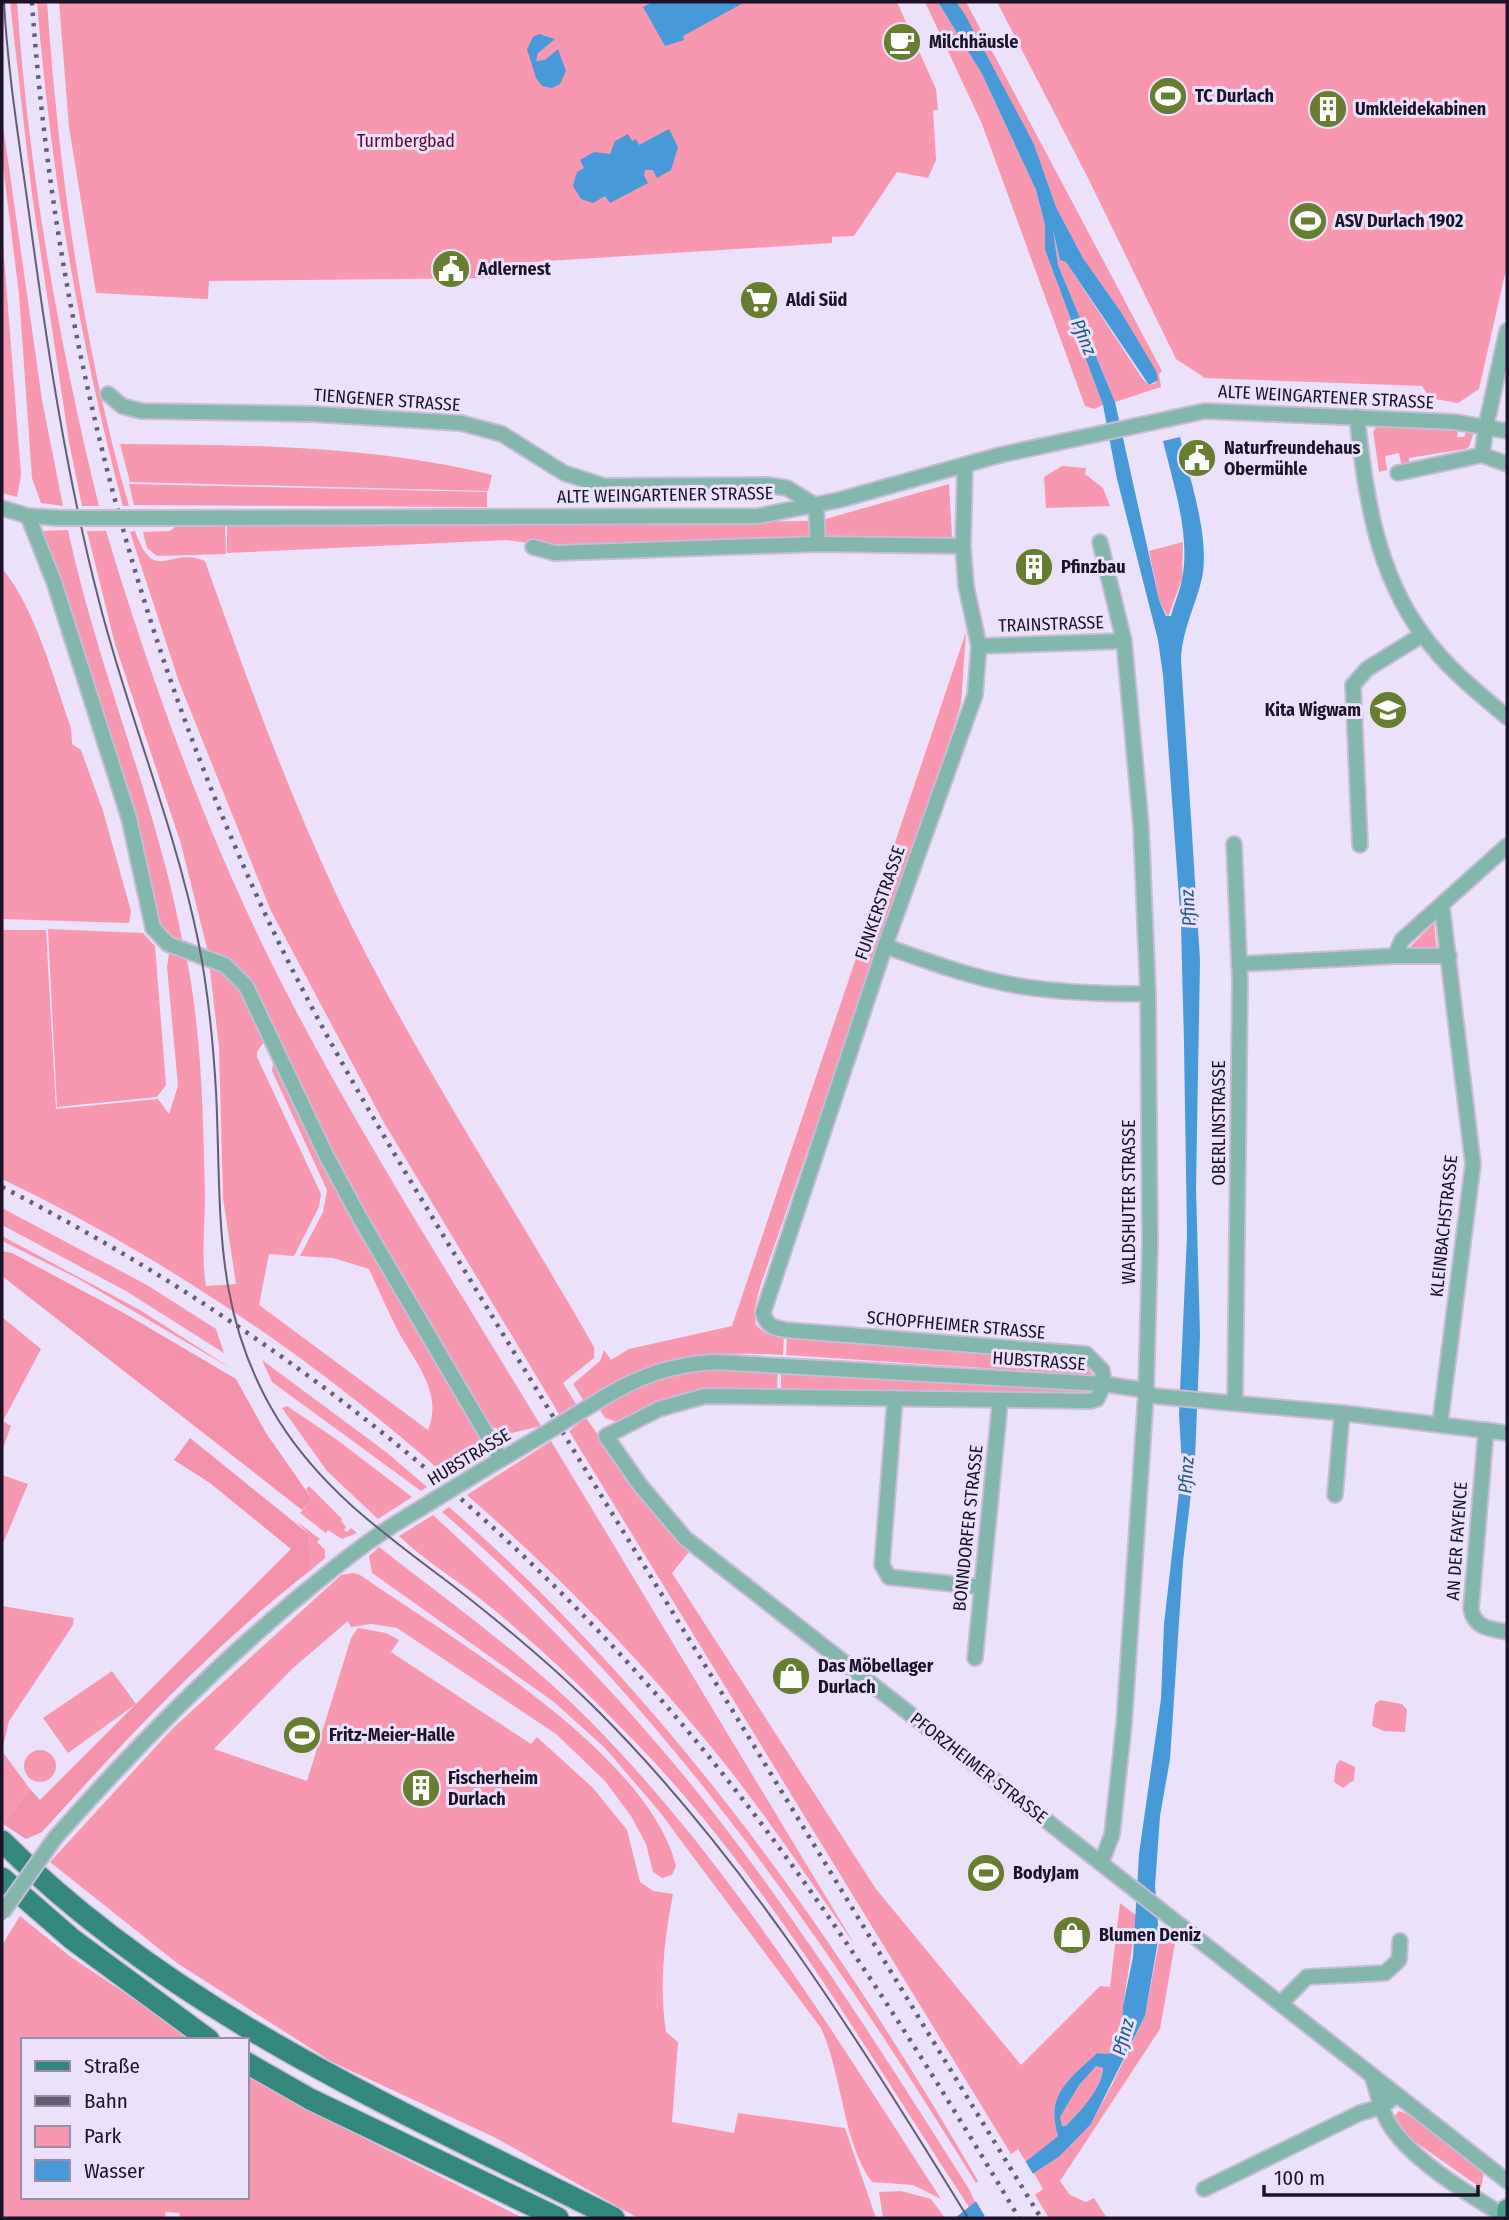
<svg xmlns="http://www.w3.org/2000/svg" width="1509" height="2220" font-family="'Fira Sans Condensed',sans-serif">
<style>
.green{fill:#f897b0}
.forest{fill:#f492ac}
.water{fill:#479ad7;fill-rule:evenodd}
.pier{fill:#ebe1fb}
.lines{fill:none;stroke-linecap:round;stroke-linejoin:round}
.minor-casing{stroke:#c6bcd5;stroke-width:18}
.secondary-casing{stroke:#c6bcd5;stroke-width:23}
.primary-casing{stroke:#c6bcd5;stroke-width:24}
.minor{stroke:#83b6ad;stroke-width:14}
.secondary{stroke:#4b9d91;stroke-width:19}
.primary{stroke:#33877c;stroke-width:21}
.tram{stroke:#665c74;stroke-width:2}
.rail{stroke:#665c74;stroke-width:4.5;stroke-dasharray:3.5 7;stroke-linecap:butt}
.minor-bridge-casing{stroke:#c6bcd5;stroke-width:18;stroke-linecap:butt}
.minor-bridge{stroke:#83b6ad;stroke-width:14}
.labels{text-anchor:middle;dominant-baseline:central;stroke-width:6;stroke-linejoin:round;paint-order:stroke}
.poi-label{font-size:18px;font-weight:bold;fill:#1c1229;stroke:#ebe1fb;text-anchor:start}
.park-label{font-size:18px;fill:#60082d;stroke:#ebe1fb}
.street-label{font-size:18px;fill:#1c1229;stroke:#ebe1fb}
.water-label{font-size:19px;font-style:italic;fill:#205b84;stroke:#ebe1fb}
</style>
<rect width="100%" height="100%" fill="#ebe1fb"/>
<g class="green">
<path d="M 10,2 L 17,2 C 29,173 58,340 99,506 L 82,506 L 69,442 L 32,195 Z"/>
<path d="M 37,2 L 47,2 C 59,171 82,343 129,506 L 123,506 C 79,341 51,172 37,2 Z"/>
<polygon points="59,2 897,2 936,89 938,110 933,110 936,160 928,178 897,172 854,236 832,237 832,243 499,264 498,278 209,281 208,299 96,293 69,127"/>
<polygon points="925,2 938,2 982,74 1036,190 1045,225 1045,250 1103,405 1094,409 1085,406 982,124"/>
<polygon points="956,2 966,2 1162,371 1159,374 1161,387 1115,402 1058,265 1053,230 1060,260 1066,262 1142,378 1149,385 1156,383 1121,312 1083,258 1056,207 1034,144"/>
<polygon points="997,2 1507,2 1507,265 1479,389 1458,403 1430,398 1422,386 1205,378 1176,359 1088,178"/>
<polygon points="2,118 42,400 63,506 41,503 32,478 19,294 2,158"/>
<polygon points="2,231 21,475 17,497 2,493"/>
<polygon points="1377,427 1458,431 1457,437 1464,437 1466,432 1474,432 1469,447 1465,449 1409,458 1409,465 1402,467 1399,453 1385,456 1387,470 1379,472 1373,431"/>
<path d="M 120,444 C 245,445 370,445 492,475 L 488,491 L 130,482 Z"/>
<polygon points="1062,466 1086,468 1085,474 1103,488 1110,506 1046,508 1044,477"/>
<polygon points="129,484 487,492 487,507 134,505"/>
<polygon points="949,484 952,537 822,539 822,520"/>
<polygon points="810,521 812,538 558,547 506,540 227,553 227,526"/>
<polygon points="225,526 226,554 157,556 147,548 143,532 170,531 175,527"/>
<path d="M 68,530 C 98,671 158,806 183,945 L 169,939 L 158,927 L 40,531 Z"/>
<path d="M 87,531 L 106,531 C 153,686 208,839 282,984 C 360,1136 453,1280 541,1426 L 512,1433 L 489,1426 L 346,1186 L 247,980 L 208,952 L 181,844 L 115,644 Z"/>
<path d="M 135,531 C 155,586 168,546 205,561 C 245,674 286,787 337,896 C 412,1053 508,1196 594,1347 L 594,1358 L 563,1383 L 576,1404 L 559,1414 L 383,1121 L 271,911 L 179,682 L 130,532 Z"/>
<polygon points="1183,542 1182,579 1168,617 1159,600 1149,551"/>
<path d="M 2,568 C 37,612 52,675 71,728 L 72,744 L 81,750 L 103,811 L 131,911 L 129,923 L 2,919 Z"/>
<path d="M 966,632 L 961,704 L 944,758 L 760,1287 L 754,1311 L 756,1325 L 765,1333 L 784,1336 L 783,1355 C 711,1352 659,1352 597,1393 L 605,1405 C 660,1365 713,1367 778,1369 L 777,1389 L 704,1390 L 617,1422 L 605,1418 L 600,1410 L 592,1414 L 573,1384 L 600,1361 L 604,1350 L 611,1360 L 629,1349 L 732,1326 Z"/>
<polygon points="1434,923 1437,951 1410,951 1409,948"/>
<polygon points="48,929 143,933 155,946 166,1085 157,1097 57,1107"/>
<path d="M 2,930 L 46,930 L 56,1109 L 158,1099 L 169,1114 L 178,1086 L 167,967 L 169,954 L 173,952 L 187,960 C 202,1037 203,1116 205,1195 C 205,1225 201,1255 206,1286 L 236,1284 L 223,1198 L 219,1047 L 209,962 L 237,981 L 266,1039 L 257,1052 L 257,1057 L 321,1194 L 319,1207 L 294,1256 L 269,1254 L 259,1305 L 428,1430 C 444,1392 413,1360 397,1329 C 387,1309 378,1289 369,1269 L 333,1258 L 300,1256 L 323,1212 L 327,1190 L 272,1071 L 274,1058 L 485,1440 L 481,1441 L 477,1457 L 446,1476 C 315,1359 160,1255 2,1179 Z"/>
<polygon points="2,1208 147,1285 216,1329 224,1353 126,1291 2,1225"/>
<polygon points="2,1236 140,1310 232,1369 77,1278 2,1241"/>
<polygon points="2,1317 41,1349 3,1421 11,1426 2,1451"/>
<polygon points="787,1336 1087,1364 1092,1375 786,1355"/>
<polygon points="262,1360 386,1452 427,1487 421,1491 272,1382"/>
<polygon points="781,1370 1089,1389 1090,1391 1089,1395 781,1389"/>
<polygon points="287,1406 336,1439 412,1497 378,1519 327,1471 282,1408"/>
<path d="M 586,1418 L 662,1525 L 689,1552 L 672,1573 L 876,1889 L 1021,2065 L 1100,1986 L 1110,1987 L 1120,1903 L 1137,1916 L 1123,2006 L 1123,2026 L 1110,2054 L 1097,2053 C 1069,2080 1045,2094 1058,2136 L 1026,2162 L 1018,2149 L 1011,2154 L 569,1431 Z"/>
<path d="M 551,1441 L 855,1945 C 807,1877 761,1807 708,1743 C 635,1653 554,1571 467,1495 Z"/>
<polygon points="2,1475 28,1484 2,1546"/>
<polygon points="309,1486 342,1519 341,1521 346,1527 344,1530 347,1532 351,1528 357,1533 342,1539 328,1530 326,1533 300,1513 312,1499 306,1489"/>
<path d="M 449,1507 C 666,1696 835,1934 978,2181 L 976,2183 C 825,1939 661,1700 442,1512 Z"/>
<path d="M 433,1515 C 533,1607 630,1705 713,1812 C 806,1932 888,2061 969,2189 L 975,2202 L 969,2207 C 866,2051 769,1881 639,1746 C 591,1696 541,1648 488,1605 C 459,1581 426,1562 399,1536 Z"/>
<polygon points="296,1521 320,1539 317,1542 325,1550 325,1558 311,1570 309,1534"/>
<path d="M 379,1547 C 452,1604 527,1657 591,1722 C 730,1863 834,2034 941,2199 L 913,2185 L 872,2182 C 843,2144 842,2073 821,2028 L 659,1811 L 605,1748 L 554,1702 L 372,1573 L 369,1556 Z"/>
<path d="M 353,1573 L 360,1575 C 453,1639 648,1753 676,1866 L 672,1875 L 662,1878 L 653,1872 L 646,1844 L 631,1816 L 605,1781 L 556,1734 L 397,1628 L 371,1624 L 351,1627 L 348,1621 L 293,1668 L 214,1749 L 307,1781 L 351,1638 L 358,1628 L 386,1633 L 399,1640 L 391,1652 L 531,1744 L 537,1737 L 593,1788 L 627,1830 L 640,1882 L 653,1891 L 673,1894 C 664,1940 659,1986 666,2032 L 678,2042 L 672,2122 L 734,2133 L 738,2113 L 845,2128 L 876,2218 L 638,2218 L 496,2138 L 332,2062 L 177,1963 L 50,1862 L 173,1728 L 341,1575 Z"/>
<polygon points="2,1606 74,1618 73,1625 9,1721 2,1751 30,1789 3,1824 2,1823"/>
<polygon points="112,1671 136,1704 68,1753 43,1718"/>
<polygon points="1380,1700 1402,1704 1407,1710 1405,1732 1384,1731 1372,1726 1375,1704"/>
<circle cx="40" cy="1766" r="16"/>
<polygon points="1340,1760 1355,1767 1354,1780 1343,1788 1334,1782 1336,1765"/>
<polygon points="20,1916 71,1957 195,2040 23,2040 23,2197 247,2197 247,2074 320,2116 523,2218 179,2218 180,2213 165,2212 166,2218 2,2218 2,1945"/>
<polygon points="1161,1931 1175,1943 1160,2029 1060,2181 1070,2195 1086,2202 1094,2198 1107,2218 1049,2218 1035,2195 1043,2189 1034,2173 1060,2156 1091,2124 1113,2083 1145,2016"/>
<path d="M 1096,2065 L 1103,2068 C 1102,2089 1080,2111 1066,2126 L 1062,2126 L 1059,2118 L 1079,2085 Z"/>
<polygon points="1399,2111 1415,2117 1484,2171 1481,2188 1401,2132 1393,2118"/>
<polygon points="901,2191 931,2199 945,2218 883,2218 879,2192"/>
</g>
<g class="forest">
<polygon points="2,1251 12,1253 124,1313 236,1379 266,1433 312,1499 302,1510 2,1276"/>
<path d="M 190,1438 L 309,1534 L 311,1570 C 212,1646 126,1739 42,1832 L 26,1839 L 3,1824 L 30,1789 L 40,1800 L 291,1549 L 210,1483 L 174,1460 Z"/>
</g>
<g class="water">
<polygon points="653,2 745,2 683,36 684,40 665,46 643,7"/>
<path d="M 938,2 L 956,2 L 964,13 L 1034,144 L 1056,207 L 1083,258 L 1121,312 L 1156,371 L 1158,380 L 1149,385 L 1066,262 L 1060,260 L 1053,230 L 1058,265 L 1115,402 L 1159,600 L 1166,616 L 1171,616 C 1174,604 1180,591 1182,579 C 1191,536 1173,483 1163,441 L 1180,437 C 1189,477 1212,542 1201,582 C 1194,609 1182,631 1181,660 L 1200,960 L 1196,1188 L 1200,1335 L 1195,1459 L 1183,1562 L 1170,1759 L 1160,1816 L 1155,1886 L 1159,1935 L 1145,2016 L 1091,2124 L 1060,2156 L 1034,2173 L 982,2218 L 955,2218 L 1058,2136 C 1045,2094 1069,2080 1097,2053 L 1110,2054 L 1122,2032 L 1123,2006 L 1133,1957 L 1139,1854 L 1161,1699 L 1164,1624 L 1182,1466 L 1179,1414 L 1187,1235 L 1184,1043 L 1181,925 L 1163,675 L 1158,640 L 1117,479 L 1103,405 L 1045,250 L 1045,225 L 1036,190 L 982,74 ZM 1096,2066 L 1103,2068 C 1102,2089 1080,2111 1066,2126 L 1062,2126 L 1060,2117 L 1079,2085 Z"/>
<polygon points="539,34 555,39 538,53 536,61 545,60 558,49 566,71 560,84 552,88 542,86 536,78 527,49 533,37"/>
<polygon points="669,129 678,147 671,170 657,178 653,170 645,170 644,175 648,183 610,203 605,196 593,203 581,199 573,186 577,172 584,168 580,160 594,152 610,154 615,141 628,134 632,141 636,139 639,145"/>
</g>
<polygon class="pier" points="1024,2159 1035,2177 986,2218 974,2198"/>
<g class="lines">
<g class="minor-casing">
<g id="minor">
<polyline points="108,394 122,406 141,411 313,414 461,423 502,434 564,473 604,486 767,485 787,488 816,506"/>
<path d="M 1357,417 C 1365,493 1376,572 1423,635 C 1446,667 1477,692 1507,717"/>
<polyline points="1482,455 1486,426 1507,331"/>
<path d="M 965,466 L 963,546 L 966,586 L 979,646 L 975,695 L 885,946 L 763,1313 C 767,1326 773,1328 786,1330 L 1086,1354 L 1102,1370 L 1104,1384"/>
<polyline points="1398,473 1482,455 1507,464"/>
<polyline points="816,506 818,544"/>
<polyline points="2,508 28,516 60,518"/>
<polyline points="28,516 54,582 129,818 153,928 168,944 225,965 246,986 326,1155 361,1220 501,1459"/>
<polyline points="163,518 758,516 839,500 1000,455 1205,411 1455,422 1507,431"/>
<polyline points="1100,542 1124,641 1141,826 1148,994 1150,1245 1146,1393 1124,1724 1112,1835 1101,1863"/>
<polyline points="533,547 555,553 818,544 963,546"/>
<polyline points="979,646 1124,641"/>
<polyline points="1234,844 1240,981 1235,1402"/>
<polyline points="1360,845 1353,685 1367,669 1422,635"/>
<path d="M 885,946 C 929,962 973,978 1019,986 C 1062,993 1105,994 1148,994"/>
<polyline points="1395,956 1449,956"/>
<polyline points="1239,964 1395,956 1402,940 1507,846"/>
<polyline points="1104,1384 1097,1399 1090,1401 705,1396 659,1409 606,1436 640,1485 685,1538 1507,2181"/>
<path d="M 603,1398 C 640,1376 672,1364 715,1362 L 1104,1384 L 1138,1389 L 1154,1396 L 1342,1413 L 1507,1433"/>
<polyline points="895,1398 882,1565 889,1577 982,1587"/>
<polyline points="1440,1424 1473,1164 1442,907"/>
<path d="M 1486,1430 L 1471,1609 C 1474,1628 1491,1629 1507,1632"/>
<polyline points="478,1473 544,1434"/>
<polyline points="1335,1495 1342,1413"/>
<polyline points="975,1658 1000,1402"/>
<path d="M 55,1838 C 128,1755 205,1676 289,1605 C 328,1573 364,1542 408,1516"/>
<polyline points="1281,2003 1307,1977 1385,1973 1399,1960 1400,1941"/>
<path d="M 1373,2078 C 1377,2092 1380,2107 1387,2120 C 1407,2158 1470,2195 1506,2217"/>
<polyline points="1204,2189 1360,2113 1381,2107 1397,2095"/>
</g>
</g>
<g class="secondary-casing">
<polyline id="secondary" points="1507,2209 1507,2217"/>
</g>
<g class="primary-casing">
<g id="primary">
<path d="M 2,1841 C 173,2013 400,2110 614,2218"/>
<polyline points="2,1878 72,1939 209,2040"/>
<polyline points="247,2063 310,2099 558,2218"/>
</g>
</g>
<use href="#minor" class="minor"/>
<use href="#secondary" class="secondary"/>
<use href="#primary" class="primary"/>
<path class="tram" d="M 4,2 C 8,77 21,153 31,228 C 48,353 67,478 99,601 C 128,715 174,824 198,940 C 208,989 213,1041 216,1091 C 222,1212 211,1312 279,1421 C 323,1491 387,1536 452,1585 C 502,1624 551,1664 596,1709 C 742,1854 861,2043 968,2218"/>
<g class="rail">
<path d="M 32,2 C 54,320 133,631 268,920 C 321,1032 385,1139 449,1245 C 509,1344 569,1443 629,1541 C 767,1766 903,1993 1041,2218"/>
<path d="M 2,1187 C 275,1327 516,1519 710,1758 C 826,1901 925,2060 1019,2218"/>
</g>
<g class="minor-bridge-casing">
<g id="minor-bridge">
<polyline points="60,518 163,518"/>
<polyline points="544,1434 603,1398"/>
<polyline points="408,1516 478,1473"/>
<polyline points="2,1913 55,1838"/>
</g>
</g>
<use href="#minor-bridge" class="minor-bridge"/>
</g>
<defs>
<g id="cafe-disc" transform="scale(2.0125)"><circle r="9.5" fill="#677d2f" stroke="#ebe1fb"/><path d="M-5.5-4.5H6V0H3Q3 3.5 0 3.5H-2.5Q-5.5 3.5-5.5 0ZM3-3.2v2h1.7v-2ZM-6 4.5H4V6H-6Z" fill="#fff"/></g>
<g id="stadium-disc" transform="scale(2.0125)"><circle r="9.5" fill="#677d2f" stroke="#ebe1fb"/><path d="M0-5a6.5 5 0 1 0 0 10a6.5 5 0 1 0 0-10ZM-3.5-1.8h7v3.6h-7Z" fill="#fff"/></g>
<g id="building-disc" transform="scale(2.0125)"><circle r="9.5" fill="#677d2f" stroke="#ebe1fb"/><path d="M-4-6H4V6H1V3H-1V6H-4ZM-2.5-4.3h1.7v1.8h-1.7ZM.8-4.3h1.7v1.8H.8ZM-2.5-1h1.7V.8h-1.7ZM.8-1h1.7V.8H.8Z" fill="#fff"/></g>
<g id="civic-disc" transform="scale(2.0125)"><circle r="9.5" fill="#677d2f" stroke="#ebe1fb"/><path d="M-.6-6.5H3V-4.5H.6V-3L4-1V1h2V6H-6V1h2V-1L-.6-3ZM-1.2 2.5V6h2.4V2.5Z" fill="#fff"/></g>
<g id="supermarket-disc" transform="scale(2.0125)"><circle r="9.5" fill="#677d2f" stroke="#ebe1fb"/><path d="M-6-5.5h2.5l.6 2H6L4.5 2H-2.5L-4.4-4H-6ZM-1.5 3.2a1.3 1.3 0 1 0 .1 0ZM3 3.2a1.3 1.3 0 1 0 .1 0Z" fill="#fff"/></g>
<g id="school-disc" transform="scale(2.0125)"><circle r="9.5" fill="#677d2f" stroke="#ebe1fb"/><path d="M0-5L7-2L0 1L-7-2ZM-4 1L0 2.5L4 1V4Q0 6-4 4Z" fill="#fff"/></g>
<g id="shop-disc" transform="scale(2.0125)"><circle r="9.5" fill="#677d2f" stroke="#ebe1fb"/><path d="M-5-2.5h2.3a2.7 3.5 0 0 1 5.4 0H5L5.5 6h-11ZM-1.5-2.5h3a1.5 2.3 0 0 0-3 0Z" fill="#fff"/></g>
</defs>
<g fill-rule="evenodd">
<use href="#cafe-disc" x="902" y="42"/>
<use href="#stadium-disc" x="1168" y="96"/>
<use href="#building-disc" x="1328" y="109"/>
<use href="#stadium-disc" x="1308" y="221"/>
<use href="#civic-disc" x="451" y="269"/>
<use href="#supermarket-disc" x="759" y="300"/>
<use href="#civic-disc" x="1197" y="458"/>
<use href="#building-disc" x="1034" y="567"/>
<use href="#school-disc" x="1388" y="710"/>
<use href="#shop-disc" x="791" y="1676"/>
<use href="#stadium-disc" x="302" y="1735"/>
<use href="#building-disc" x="421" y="1788"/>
<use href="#stadium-disc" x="986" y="1873"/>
<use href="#shop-disc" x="1072" y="1935"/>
</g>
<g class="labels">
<g class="poi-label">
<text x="929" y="42">Milchhäusle</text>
<text x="1195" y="96">TC Durlach</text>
<text x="1355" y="109">Umkleidekabinen</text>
<text x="1335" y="221">ASV Durlach 1902</text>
<text x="478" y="269">Adlernest</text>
<text x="786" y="300">Aldi Süd</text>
<text x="1224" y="448">Naturfreundehaus<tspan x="1224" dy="21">Obermühle</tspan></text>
<text x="1061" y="567">Pfinzbau</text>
<text x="1361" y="710" text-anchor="end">Kita Wigwam</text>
<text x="818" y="1666">Das Möbellager<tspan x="818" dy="21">Durlach</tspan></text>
<text x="329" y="1735">Fritz-Meier-Halle</text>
<text x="448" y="1778">Fischerheim<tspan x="448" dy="21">Durlach</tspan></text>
<text x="1013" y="1873">BodyJam</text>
<text x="1099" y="1935">Blumen Deniz</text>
</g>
<g class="park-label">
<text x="406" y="141">Turmbergbad</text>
</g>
<g class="street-label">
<text transform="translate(1326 397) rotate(3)">ALTE WEINGARTENER STRASSE</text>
<text transform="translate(387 400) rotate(4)">TIENGENER STRASSE</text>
<text transform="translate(665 495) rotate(-1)">ALTE WEINGARTENER STRASSE</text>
<text transform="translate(1051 624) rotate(-2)">TRAINSTRASSE</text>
<text transform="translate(880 903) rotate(-71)">FUNKERSTRASSE</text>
<text transform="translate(1219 1123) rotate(-90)">OBERLINSTRASSE</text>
<text transform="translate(1129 1202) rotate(-90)">WALDSHUTER STRASSE</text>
<text transform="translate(1444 1226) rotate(-84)">KLEINBACHSTRASSE</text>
<text transform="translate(956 1325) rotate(5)">SCHOPFHEIMER STRASSE</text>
<text transform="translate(1039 1361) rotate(4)">HUBSTRASSE</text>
<text transform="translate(469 1457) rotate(-31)">HUBSTRASSE</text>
<text transform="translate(968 1528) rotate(-84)">BONNDORFER STRASSE</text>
<text transform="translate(1457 1541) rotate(-86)">AN DER FAYENCE</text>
<text transform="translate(979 1768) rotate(38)">PFORZHEIMER STRASSE</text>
</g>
<g class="water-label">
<text transform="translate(1084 337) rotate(67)">Pfinz</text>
<text transform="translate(1188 908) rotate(-94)">Pfinz</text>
<text transform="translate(1186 1475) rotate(-86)">Pfinz</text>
<text transform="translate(1123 2037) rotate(-75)">Pfinz</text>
</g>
</g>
<rect width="1509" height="2220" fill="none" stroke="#1c1229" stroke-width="7"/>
<rect x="21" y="2038" width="228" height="161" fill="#ebe1fb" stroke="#988ea7" stroke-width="2"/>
<rect x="35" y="2061" width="35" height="10" fill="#33877c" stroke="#988ea7" stroke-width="2"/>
<text x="84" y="2073" font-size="21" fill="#1c1229">Straße</text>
<rect x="35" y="2096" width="35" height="10" fill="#665c74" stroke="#988ea7" stroke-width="2"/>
<text x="84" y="2108" font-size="21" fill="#1c1229">Bahn</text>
<rect x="35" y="2126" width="35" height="21" fill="#f897b0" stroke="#988ea7" stroke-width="2"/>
<text x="84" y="2143" font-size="21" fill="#1c1229">Park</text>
<rect x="35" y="2160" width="35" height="21" fill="#479ad7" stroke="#988ea7" stroke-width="2"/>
<text x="84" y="2178" font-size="21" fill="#1c1229">Wasser</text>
<path d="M1264 2185v10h214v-10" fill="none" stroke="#1c1229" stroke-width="3.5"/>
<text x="1274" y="2185" font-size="21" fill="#1c1229" stroke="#ebe1fb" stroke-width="5" paint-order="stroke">100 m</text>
</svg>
